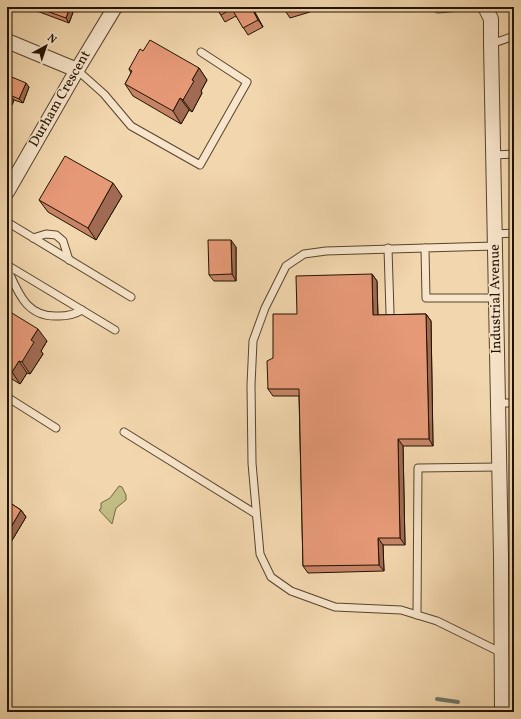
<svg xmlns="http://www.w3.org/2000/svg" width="521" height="719" font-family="Vollkorn,serif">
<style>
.green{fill:#c2bc85;stroke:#726843}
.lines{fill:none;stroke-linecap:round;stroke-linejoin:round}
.stream{stroke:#6a7768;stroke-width:4}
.service-casing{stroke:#55442c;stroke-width:9}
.minor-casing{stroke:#55442c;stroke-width:16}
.service{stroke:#f7e4ca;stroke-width:7}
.minor{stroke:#f7e4ca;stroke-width:14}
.wall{fill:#c68466;stroke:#211301}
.shaded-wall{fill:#a16b53;stroke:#211301}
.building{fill:#e69977;stroke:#211301}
.labels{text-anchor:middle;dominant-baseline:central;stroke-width:3;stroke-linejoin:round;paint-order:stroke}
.street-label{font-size:14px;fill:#211301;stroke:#f7e4ca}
</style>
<rect width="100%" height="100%" fill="#f2d6ad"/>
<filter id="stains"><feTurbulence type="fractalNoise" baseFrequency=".005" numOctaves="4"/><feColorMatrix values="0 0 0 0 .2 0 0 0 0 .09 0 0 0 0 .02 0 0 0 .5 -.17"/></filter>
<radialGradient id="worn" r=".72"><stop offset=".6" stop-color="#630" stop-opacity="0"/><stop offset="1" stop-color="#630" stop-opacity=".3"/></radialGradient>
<polygon class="green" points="119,486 122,487 126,495 126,500 116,508 112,524 99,510 101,509 101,503 110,498"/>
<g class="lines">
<polyline class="stream" points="437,699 458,702"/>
<g class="service-casing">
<g id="service">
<polyline points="438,9 459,7"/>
<polyline points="491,44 514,36"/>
<polyline points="77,70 104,94 131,126 200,165 247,82 201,52"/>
<polyline points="493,155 514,154"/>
<polyline points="7,222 131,297"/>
<polyline points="495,234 514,233"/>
<polyline points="33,238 46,234 56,235 63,241 69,260"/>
<polyline points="495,246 425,248 426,298 496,298"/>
<polyline points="388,248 390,313"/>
<polyline points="425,248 326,251 304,254 286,266 265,308 253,341 251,385 252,463 260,554 271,577 291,591 335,607 401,610 437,621 502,653"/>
<polyline points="7,265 115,330"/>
<path d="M 7,268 C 18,292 26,318 59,316 C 68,316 74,315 82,310"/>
<polyline points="7,397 56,428"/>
<polyline points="498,403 514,403"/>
<polyline points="124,432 256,514"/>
<polyline points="417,615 418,468 499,467"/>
</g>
</g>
<g class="minor-casing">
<g id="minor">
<polyline points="485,7 491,19 491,44 501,557 502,712"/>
<polyline points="7,41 77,70"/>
<polyline points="7,192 77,70 115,7"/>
</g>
</g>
<use href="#service" class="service"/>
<use href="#minor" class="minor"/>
</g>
<g class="wall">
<polygon points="26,7 75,7 69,23"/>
<polygon points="216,7 252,7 263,27 248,35 236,16 225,22"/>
<polygon points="283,7 308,7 310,12 290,18 284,9"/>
<polygon points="143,51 199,68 207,80 201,91 202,93 192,112 189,110 181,124 133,96 125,84 131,73 129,69"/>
<polygon points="7,75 29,87 23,103 14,100 12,105 7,103"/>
<polygon points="122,196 96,240 48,212 39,200"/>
<polygon points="236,247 236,281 214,281 209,275"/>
<polygon points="372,274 377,281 378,315 426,314 431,321 433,446 403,446 405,545 383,545 384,571 308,573 303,566 299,396 273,396 268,389 273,358 297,314"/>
<polygon points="7,310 47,341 41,351 43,354 30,374 27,373 20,384 7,376"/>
<polygon points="7,501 21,510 26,517 11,542 7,540"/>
</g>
<g class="shaded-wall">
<polygon points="70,7 75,7 69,23 66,18"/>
<polygon points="251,7 252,7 263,27 258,20"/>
<polygon points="306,7 308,7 310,12"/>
<polygon points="199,68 207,80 201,91 202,93 192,112 183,100 192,80"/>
<polygon points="26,83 29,87 23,103 19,99"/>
<polygon points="10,95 14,100 12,105 8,100"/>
<polygon points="180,98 189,110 181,124 173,111"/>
<polygon points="113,183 122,196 96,240 88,228"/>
<polygon points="231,240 236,247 236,281 232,274"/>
<polygon points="372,274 377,281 378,322 373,315"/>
<polygon points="426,314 431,321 433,446 429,439"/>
<polygon points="38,329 47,341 41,351 43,354 30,374 22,362 31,340"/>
<polygon points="19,361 27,373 20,384 12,372"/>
<polygon points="398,439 403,446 405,545 400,538"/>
<polygon points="21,510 26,517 11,542 7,537 7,534"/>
<polygon points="378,538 383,545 384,571 379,565"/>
</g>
<g class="building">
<polygon points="35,7 70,7 66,18"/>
<polygon points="216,7 251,7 258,20 243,28 232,9 221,15"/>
<polygon points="283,7 292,7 284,9"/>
<polygon points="150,40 199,68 192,80 194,81 183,100 180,98 173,111 125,84 132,71 129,69 140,49 143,51"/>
<polygon points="7,75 26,83 19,99 10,95 8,100 7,100"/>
<polygon points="65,156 113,183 88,228 39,200"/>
<polygon points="208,240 231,240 232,274 209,275"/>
<polygon points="372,274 373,315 426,314 429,439 398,439 400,538 378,538 379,565 303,566 299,389 268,389 267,361 273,358 273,314 297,314 296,276"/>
<polygon points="7,310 38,329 31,340 34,342 22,362 19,361 12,372 7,369"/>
<polygon points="7,501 21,510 7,534"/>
</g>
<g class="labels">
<g class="street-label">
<text transform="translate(60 99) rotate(-60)">Durham Crescent</text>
<text transform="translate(496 299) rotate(-91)">Industrial Avenue</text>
</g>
</g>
<rect width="521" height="719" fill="none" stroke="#f2d6ad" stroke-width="24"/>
<rect x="8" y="8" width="505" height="703" fill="none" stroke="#211301" stroke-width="2"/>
<rect x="12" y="12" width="497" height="695" fill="none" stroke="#211301"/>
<g transform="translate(46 46) rotate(40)" stroke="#f7e4ca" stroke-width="3" paint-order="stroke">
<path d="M0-3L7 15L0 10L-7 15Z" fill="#211301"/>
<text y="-6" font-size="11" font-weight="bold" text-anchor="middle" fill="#211301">N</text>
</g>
<rect width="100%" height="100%" filter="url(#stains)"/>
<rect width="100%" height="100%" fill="url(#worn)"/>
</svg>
